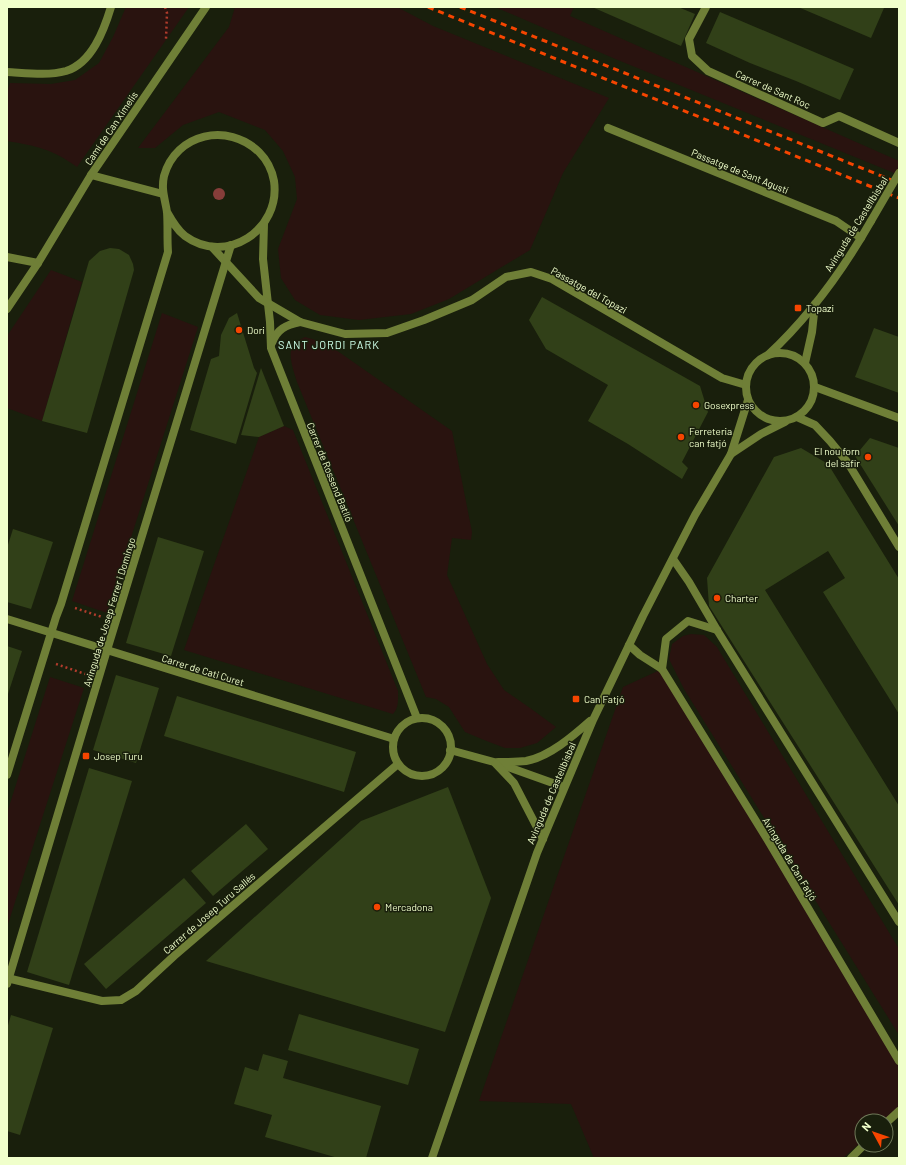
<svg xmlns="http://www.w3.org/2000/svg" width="906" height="1165" font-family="Barlow,sans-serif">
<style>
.green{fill:#29130f}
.building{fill:#314018}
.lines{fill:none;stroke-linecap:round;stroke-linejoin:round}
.path{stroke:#b13c2c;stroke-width:2.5;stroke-dasharray:2 3;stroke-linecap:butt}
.street{stroke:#6f7f37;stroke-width:8}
.rail{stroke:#f64500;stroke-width:3;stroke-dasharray:6 5;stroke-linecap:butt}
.street-bridge{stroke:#6f7f37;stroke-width:8}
.tree{fill:#863d3a}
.poi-dot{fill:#f64500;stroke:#191f0c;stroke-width:1.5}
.labels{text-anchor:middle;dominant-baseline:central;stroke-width:3;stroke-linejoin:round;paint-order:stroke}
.street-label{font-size:10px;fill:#f0ffcb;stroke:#191f0c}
.poi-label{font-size:10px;fill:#f0ffcb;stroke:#191f0c;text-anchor:start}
.neighbourhood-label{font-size:11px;letter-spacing:1px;fill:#cdffe8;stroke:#191f0c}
</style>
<rect width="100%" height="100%" fill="#191f0c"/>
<g class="green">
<path d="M 126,7 L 189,7 L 77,167 C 52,149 37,146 7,141 L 7,92 L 10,83 L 51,84 L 75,80 L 99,63 L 113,37 Z"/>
<polygon points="235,7 397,7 433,26 609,98 563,173 530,250 449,299 411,314 359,320 320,315 295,300 281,278 278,249 297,199 295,177 283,151 265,130 219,112 183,125 155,148 138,148 229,27"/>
<polygon points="495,7 574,7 570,16 899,161 899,175 613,58"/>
<polygon points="51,270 82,282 42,421 7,408 7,336"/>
<polygon points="162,313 198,327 107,613 72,601"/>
<path d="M 305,337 L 326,343 L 452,431 L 472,532 L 471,540 L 452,538 L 447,575 L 487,664 L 504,690 L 530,708 L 556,727 L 537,743 L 520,748 L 505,748 L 484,740 L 465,732 L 449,707 L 436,699 L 426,697 L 297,382 C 294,372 288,357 292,347 C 295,342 301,339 305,337 Z"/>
<path d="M 284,426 L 293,430 L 398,691 C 398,700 399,707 393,714 L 184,650 L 259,437 Z"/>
<polygon points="691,634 704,635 717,647 899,949 899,1035 684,689 669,659 672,644 683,636"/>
<polygon points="662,669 899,1062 899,1109 885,1121 862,1121 862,1141 843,1158 594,1158 571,1104 479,1101 623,687"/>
<polygon points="50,677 84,688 7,927 7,813"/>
</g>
<g class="building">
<polygon points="592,7 678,7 695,14 681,46"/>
<polygon points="798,7 882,7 884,8 871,38"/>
<polygon points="720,12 854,69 840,100 796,81 750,63 706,43"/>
<polygon points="110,248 119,249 129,255 133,264 134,270 87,433 42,421 89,261 100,251"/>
<polygon points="542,297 700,386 708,412 682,462 688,468 682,479 628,444 588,421 608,385 546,349 529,320"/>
<polygon points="237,313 254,368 257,373 236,444 190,430 211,359 219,356 221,335 229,318"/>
<polygon points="874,328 899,337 899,393 855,377"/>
<polygon points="261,368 284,426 259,437 241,435"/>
<polygon points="870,438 899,448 899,526 855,456"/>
<polygon points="801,448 828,464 899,579 899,714 823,592 845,578 828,551 765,590 899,806 899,905 709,606 707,578 774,457"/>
<polygon points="13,529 53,542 31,609 7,602 7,548"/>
<polygon points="158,537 204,551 171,656 126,643"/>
<polygon points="7,646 22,651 7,697"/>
<polygon points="116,675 159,688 136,763 93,750"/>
<polygon points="177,696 356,752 344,792 164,736"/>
<polygon points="89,768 132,781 69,985 27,972"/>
<polygon points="448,787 491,898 445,1032 206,961 361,821"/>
<polygon points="246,824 268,849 213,896 191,871"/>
<polygon points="184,878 206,903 106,989 84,964"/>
<polygon points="299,1014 419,1049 408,1085 288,1050"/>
<polygon points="11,1015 53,1028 20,1135 7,1131 7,1029"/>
<polygon points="263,1054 288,1061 283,1078 381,1106 366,1158 338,1158 265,1137 272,1115 234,1104 245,1067 258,1071"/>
</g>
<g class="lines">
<g class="path">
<polyline points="165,7 167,13 166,39"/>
<polyline points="75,608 102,617"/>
<polyline points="56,664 85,674"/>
</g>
<g class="street">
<polyline points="706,7 689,39 692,56 708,71 823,123 839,116 899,143"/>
<path d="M 7,72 C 26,73 48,76 66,71 C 92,63 104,30 111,7"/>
<polyline points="608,128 836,221 861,238"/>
<polyline points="91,175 163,194"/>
<polyline points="264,224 263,259 270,322 271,348 417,718"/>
<polyline points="212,247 259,298 300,322 345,334 387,333 424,320 472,300 506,277 531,272 552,279 722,378 746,385"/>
<polyline points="7,257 38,263"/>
<polyline points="7,309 38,263 91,175 206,7"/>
<path d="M 272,343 C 277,329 286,325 300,322"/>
<circle cx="780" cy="387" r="34"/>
<path d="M 768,355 C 810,316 843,270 871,221"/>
<polyline points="805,363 812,332 815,304"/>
<polyline points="815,387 899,418"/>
<polyline points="797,417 815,425 830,441 848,463 899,547"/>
<polyline points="731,454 761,434 785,422"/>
<polyline points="673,559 689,582 717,630 899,922"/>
<polyline points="7,619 394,739"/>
<polyline points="629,645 640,655 662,669 767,839 899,1061"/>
<polyline points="662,669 666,639 688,621 717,630"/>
<circle cx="422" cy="747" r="29"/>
<polyline points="450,750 494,762 564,787"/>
<path d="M 498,762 C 507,762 517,762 526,761 C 549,757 573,736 590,721"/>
<polyline points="496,764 514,783 543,839"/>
<path d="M 7,775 L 56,617 L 61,604 L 168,252 C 167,239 168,225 167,212 C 165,199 161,190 164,176 C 176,133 228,122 259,152 C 267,160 272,170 274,181 C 281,230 226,266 185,236 C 177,230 172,221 167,212"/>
<polyline points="7,978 102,1001 121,1000 136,991 174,956 398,764"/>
<polyline points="7,984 107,650 231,245"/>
<polyline points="886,1123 899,1111"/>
<polyline points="432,1158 537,853 593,720 643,616 695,515 731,454 748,400"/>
<polyline points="851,1158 864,1145"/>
</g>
<g class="rail">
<polyline points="428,7 899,198"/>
<polyline points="460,7 899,183"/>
</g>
<polyline class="street-bridge" points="871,221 899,173"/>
</g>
<circle class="tree" cx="219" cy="194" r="6"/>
<g class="poi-dot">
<rect x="794" y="304" width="8" height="8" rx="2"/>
<circle cx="239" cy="330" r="4"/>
<circle cx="696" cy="405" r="4"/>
<circle cx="681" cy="437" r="4"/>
<circle cx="868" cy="457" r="4"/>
<circle cx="717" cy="598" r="4"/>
<rect x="572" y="695" width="8" height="8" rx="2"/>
<rect x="82" y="752" width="8" height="8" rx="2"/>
<circle cx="377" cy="907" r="4"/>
</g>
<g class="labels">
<g class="street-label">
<text transform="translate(773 89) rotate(24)">Carrer de Sant Roc</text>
<text transform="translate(111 128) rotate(-56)">Camí de Can Ximelis</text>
<text transform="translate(740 171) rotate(22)">Passatge de Sant Agustí</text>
<text transform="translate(856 224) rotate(-58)">Avinguda de Castellbisbal</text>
<text transform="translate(589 290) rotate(29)">Passatge del Topazi</text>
<text transform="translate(330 472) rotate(68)">Carrer de Rossend Batlló</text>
<text transform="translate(109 612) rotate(-73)">Avinguda de Josep Ferrer i Domingo</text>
<text transform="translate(203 670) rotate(17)">Carrer de Cati Curet</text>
<text transform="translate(551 793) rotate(-67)">Avinguda de Castellbisbal</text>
<text transform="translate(790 859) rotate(59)">Avinguda de Can Fatjó</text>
<text transform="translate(209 913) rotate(-41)">Carrer de Josep Turu Sallés</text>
</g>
<g class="poi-label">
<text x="806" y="308">Topazi</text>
<text x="247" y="330">Dori</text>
<text x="704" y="405">Gosexpress</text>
<text x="689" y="431">Ferreteria<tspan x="689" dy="12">can fatjó</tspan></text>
<text x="860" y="451" text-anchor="end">El nou forn<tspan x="860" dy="12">del safir</tspan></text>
<text x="725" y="598">Charter</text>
<text x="584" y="699">Can Fatjó</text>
<text x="94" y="756">Josep Turu</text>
<text x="385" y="907">Mercadona</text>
</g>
<g class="neighbourhood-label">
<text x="329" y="344">SANT JORDI PARK</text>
</g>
</g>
<rect width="906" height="1165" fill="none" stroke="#f0ffcb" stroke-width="16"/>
<g transform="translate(874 1133) rotate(310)"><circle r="19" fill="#191f0c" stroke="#6f7958"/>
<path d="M0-3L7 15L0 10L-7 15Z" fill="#f64500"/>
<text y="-6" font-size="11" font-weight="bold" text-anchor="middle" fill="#f0ffcb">N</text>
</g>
</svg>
